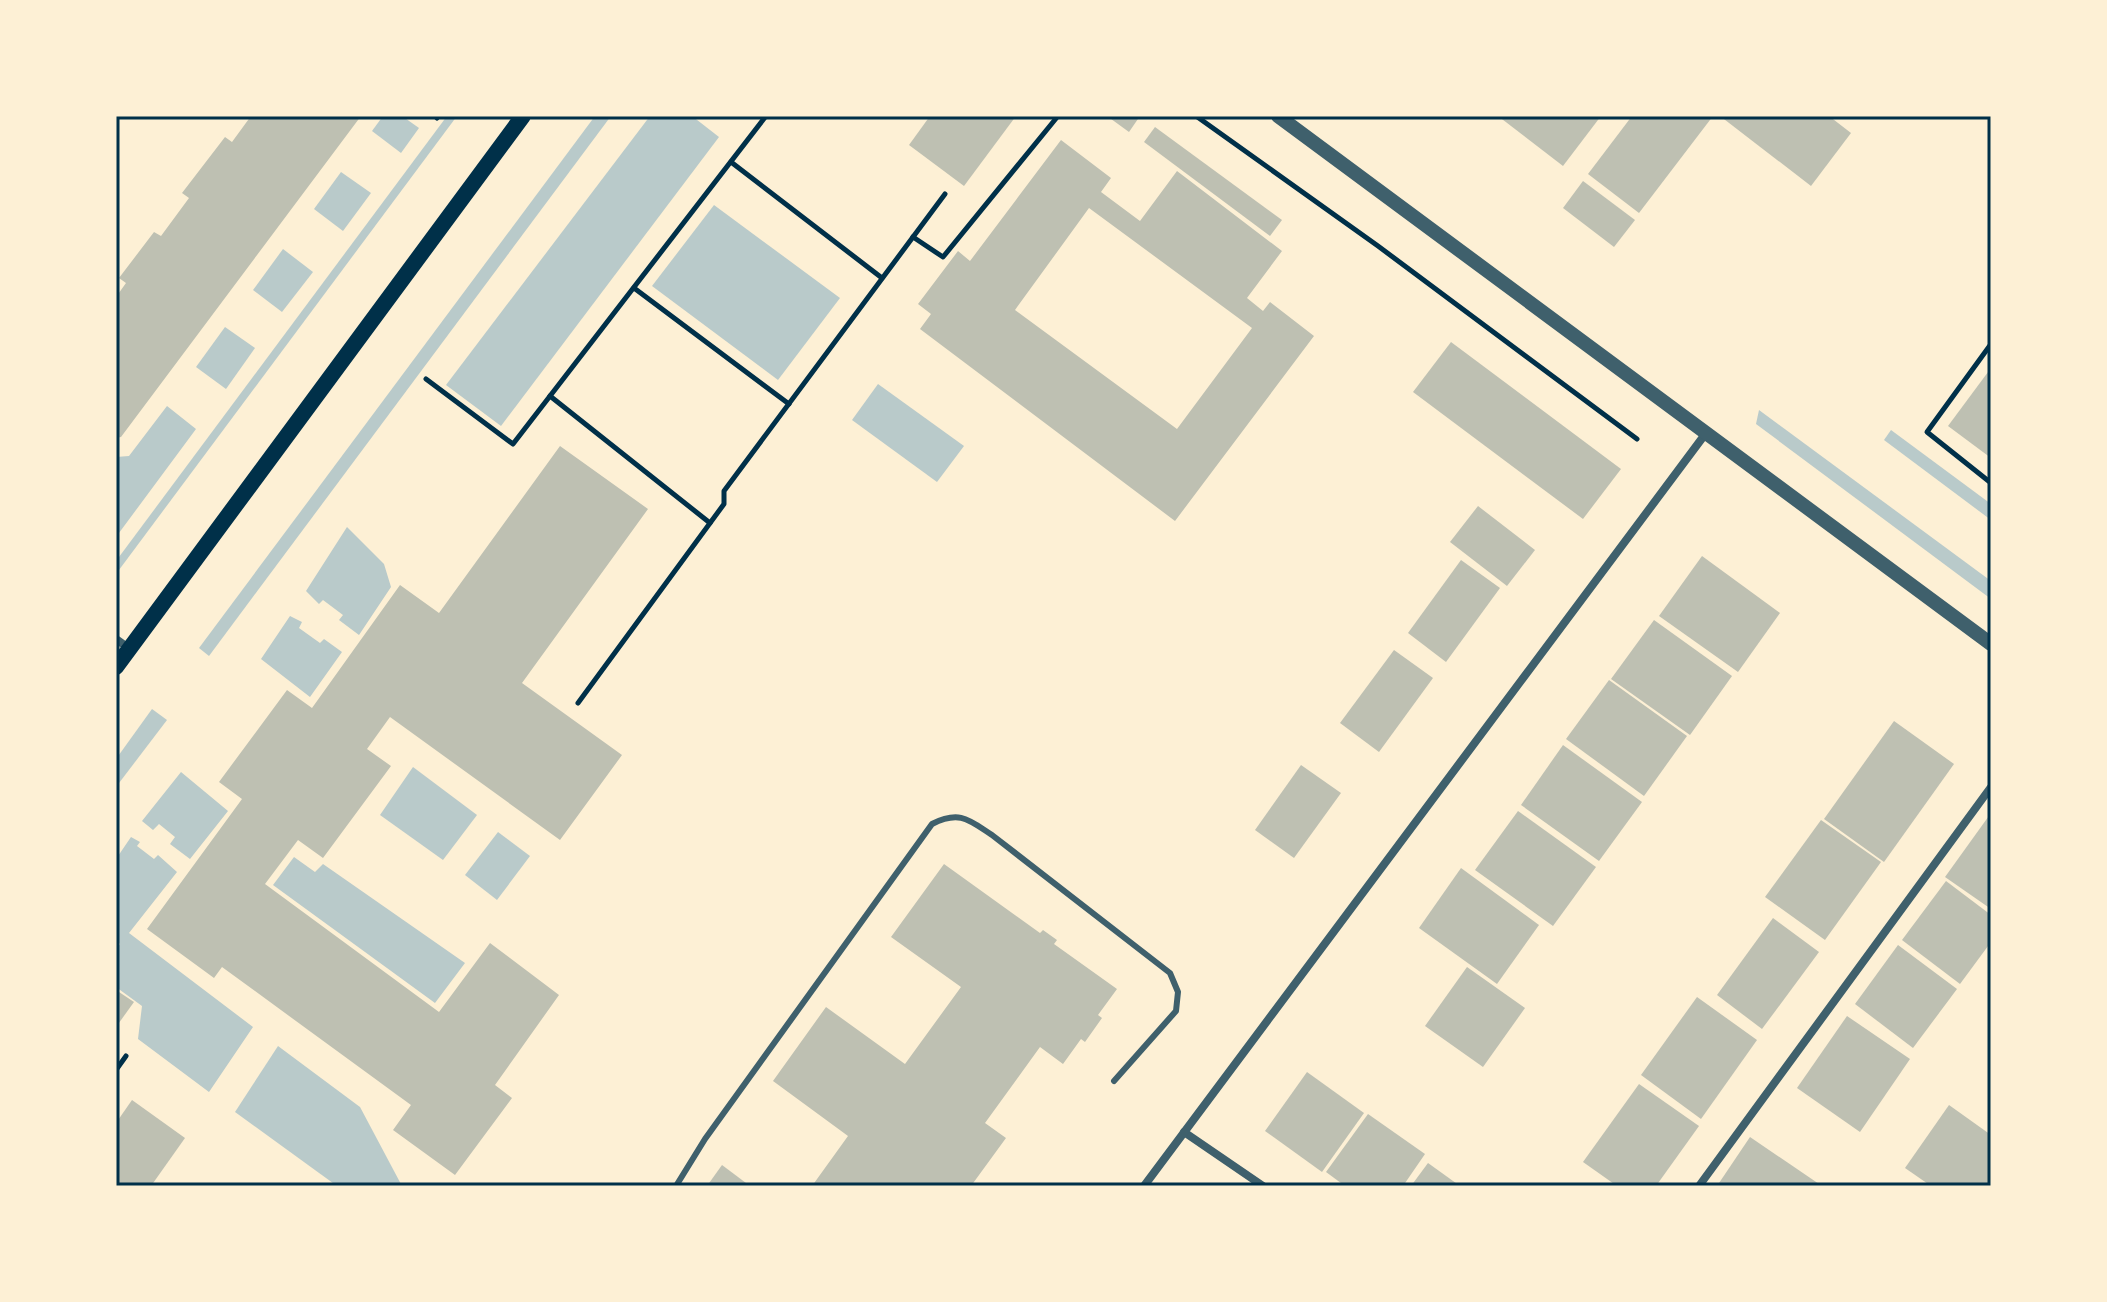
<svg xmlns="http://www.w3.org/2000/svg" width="2107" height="1302" font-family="Arial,sans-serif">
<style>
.green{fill:#b9caca}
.building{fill:#bec0b2;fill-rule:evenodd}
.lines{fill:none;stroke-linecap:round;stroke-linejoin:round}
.path{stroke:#003049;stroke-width:5}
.service{stroke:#3f606c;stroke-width:6}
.minor{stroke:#3f606c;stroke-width:8}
.tertiary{stroke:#3f606c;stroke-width:14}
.secondary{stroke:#003049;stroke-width:16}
.neatline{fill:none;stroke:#003049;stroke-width:3}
</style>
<rect width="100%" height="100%" fill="#fdf0d5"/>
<g class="green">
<polygon points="383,116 402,116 419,128 401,153 372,131"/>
<polygon points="447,116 457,116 116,574 116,561"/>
<polygon points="595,116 611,116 209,656 199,648"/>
<polygon points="650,116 692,116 719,137 501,426 446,385"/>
<polygon points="341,172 371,193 343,231 314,209"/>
<polygon points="714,205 840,298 778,380 652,286"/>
<polygon points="283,249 313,272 282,312 253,290"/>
<polygon points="225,327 255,348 226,389 196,367"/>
<polygon points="878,384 964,446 937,482 852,420"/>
<polygon points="167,406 196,429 116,537 116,457 129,456"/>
<polygon points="1759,410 1991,581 1991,599 1756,424"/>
<polygon points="1891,430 1991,504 1991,520 1884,440"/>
<polygon points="347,527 384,564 391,587 359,635 339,620 343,615 323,600 319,604 306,591"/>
<polygon points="290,616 302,622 299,628 320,643 324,639 342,652 310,697 261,659"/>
<polygon points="152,709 167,720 116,787 116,759"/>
<polygon points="413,767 477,815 443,860 380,815"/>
<polygon points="181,772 228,811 190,859 170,844 175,837 159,824 153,830 142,821"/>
<polygon points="498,832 530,856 497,900 465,875"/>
<polygon points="131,837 140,842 137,846 154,859 158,855 177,872 129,933 253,1027 209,1092 138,1039 142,1006 116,987 116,950 120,944 116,940 116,859"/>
<polygon points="294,857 315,872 323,864 465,963 435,1003 273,885"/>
<polygon points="278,1046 360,1107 402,1186 337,1186 235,1112"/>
</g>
<g class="building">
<polygon points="251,116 361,116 121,437 116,438 116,297 126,283 119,278 154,232 161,236 189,198 182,193 225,137 232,142"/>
<polygon points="930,116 1016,116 964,186 909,145"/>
<polygon points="1107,116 1140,116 1129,132"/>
<polygon points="1498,116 1601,116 1563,166"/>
<polygon points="1632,116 1713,116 1639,213 1588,174"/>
<polygon points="1720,116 1829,116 1851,133 1811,186"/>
<polygon points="1155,127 1282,220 1270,236 1144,142"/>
<path d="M 1061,140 L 1111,178 L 1101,192 L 1140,221 L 1177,171 L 1282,251 L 1247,298 L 1263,311 L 1270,302 L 1314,336 L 1175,521 L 920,329 L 931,314 L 918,304 L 958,251 L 970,261 ZM 1089,208 L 1252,328 L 1177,429 L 1015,310 Z"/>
<polygon points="1583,181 1635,220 1614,247 1563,208"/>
<polygon points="1451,342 1621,469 1583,519 1413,392"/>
<polygon points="1991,368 1991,458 1948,426"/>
<polygon points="560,446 648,509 522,683 622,755 560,840 390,717 367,749 391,766 323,858 298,840 265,884 439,1012 490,943 559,995 495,1085 512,1098 455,1175 393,1130 411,1105 222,967 214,978 147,929 242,799 219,782 287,690 312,708 400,585 439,613"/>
<polygon points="1478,506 1535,550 1507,586 1450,542"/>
<polygon points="1702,556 1780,613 1738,672 1659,616"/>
<polygon points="1461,560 1500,588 1446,662 1408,633"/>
<polygon points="1654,620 1732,676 1690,735 1611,679"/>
<polygon points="1394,650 1433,678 1379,752 1340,723"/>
<polygon points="1609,680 1687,736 1644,796 1566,739"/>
<polygon points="1894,721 1954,764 1884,862 1824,819"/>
<polygon points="1563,745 1642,802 1599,861 1521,805"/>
<polygon points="1301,765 1341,793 1294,858 1255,830"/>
<polygon points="1518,811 1596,867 1553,926 1475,870"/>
<polygon points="1991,813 1991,909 1945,877"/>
<polygon points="1821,820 1881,862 1825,940 1765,897"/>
<polygon points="944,864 1040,933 1043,930 1057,940 1054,944 1117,989 1098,1015 1102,1018 1085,1042 1081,1039 1063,1064 1040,1047 985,1123 1006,1138 971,1186 812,1186 848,1136 773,1081 826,1007 905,1064 961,987 891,937"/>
<polygon points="1461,868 1539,925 1497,984 1419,928"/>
<polygon points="1946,881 1991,915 1991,942 1960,984 1902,940"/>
<polygon points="1773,918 1819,952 1762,1029 1717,995"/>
<polygon points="1898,945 1957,989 1913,1048 1855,1004"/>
<polygon points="1467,967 1525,1008 1483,1067 1425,1026"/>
<polygon points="116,990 134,1002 116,1027"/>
<polygon points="1697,997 1757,1040 1701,1119 1641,1075"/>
<polygon points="1847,1016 1910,1059 1860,1132 1797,1088"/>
<polygon points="1307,1072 1364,1113 1322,1172 1265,1131"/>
<polygon points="1639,1084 1699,1126 1656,1186 1617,1186 1583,1162"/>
<polygon points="132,1100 185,1138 151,1186 116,1186 116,1123"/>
<polygon points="1949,1105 1991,1135 1991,1186 1931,1186 1905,1168"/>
<polygon points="1368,1114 1425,1154 1403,1186 1345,1186 1326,1172"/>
<polygon points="1750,1137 1822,1186 1717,1186"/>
<polygon points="1428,1163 1460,1186 1411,1186"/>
<polygon points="722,1165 750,1186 707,1186"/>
</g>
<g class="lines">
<g class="path">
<polyline points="435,116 437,118"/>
<polyline points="1196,116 1378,246 1637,439"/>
<polyline points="731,162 882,278"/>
<polyline points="913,237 943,257 1058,116"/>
<polyline points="634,288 789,404"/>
<polyline points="1991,344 1927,432 1991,483"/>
<polyline points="426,379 513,444 766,116"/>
<polyline points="550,396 710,523"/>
<polyline points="578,703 724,504 724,491 945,194"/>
<polyline points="116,1070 126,1056"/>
</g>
<path class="service" d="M 676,1186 L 705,1139 L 932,824 C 960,810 969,820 992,835 L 1170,973 L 1178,992 L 1176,1011 L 1114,1081"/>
<g class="minor">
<polyline points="116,639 130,649"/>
<polyline points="1184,1132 1263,1186"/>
<polyline points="1144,1186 1706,433"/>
<polyline points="1699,1186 1991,787"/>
</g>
<polyline class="tertiary" points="1278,116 1991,644"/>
<polyline class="secondary" points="116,667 523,116"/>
</g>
<rect width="2107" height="1302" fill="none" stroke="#fdf0d5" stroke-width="236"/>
<rect x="118" y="118" width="1871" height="1066" class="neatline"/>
</svg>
